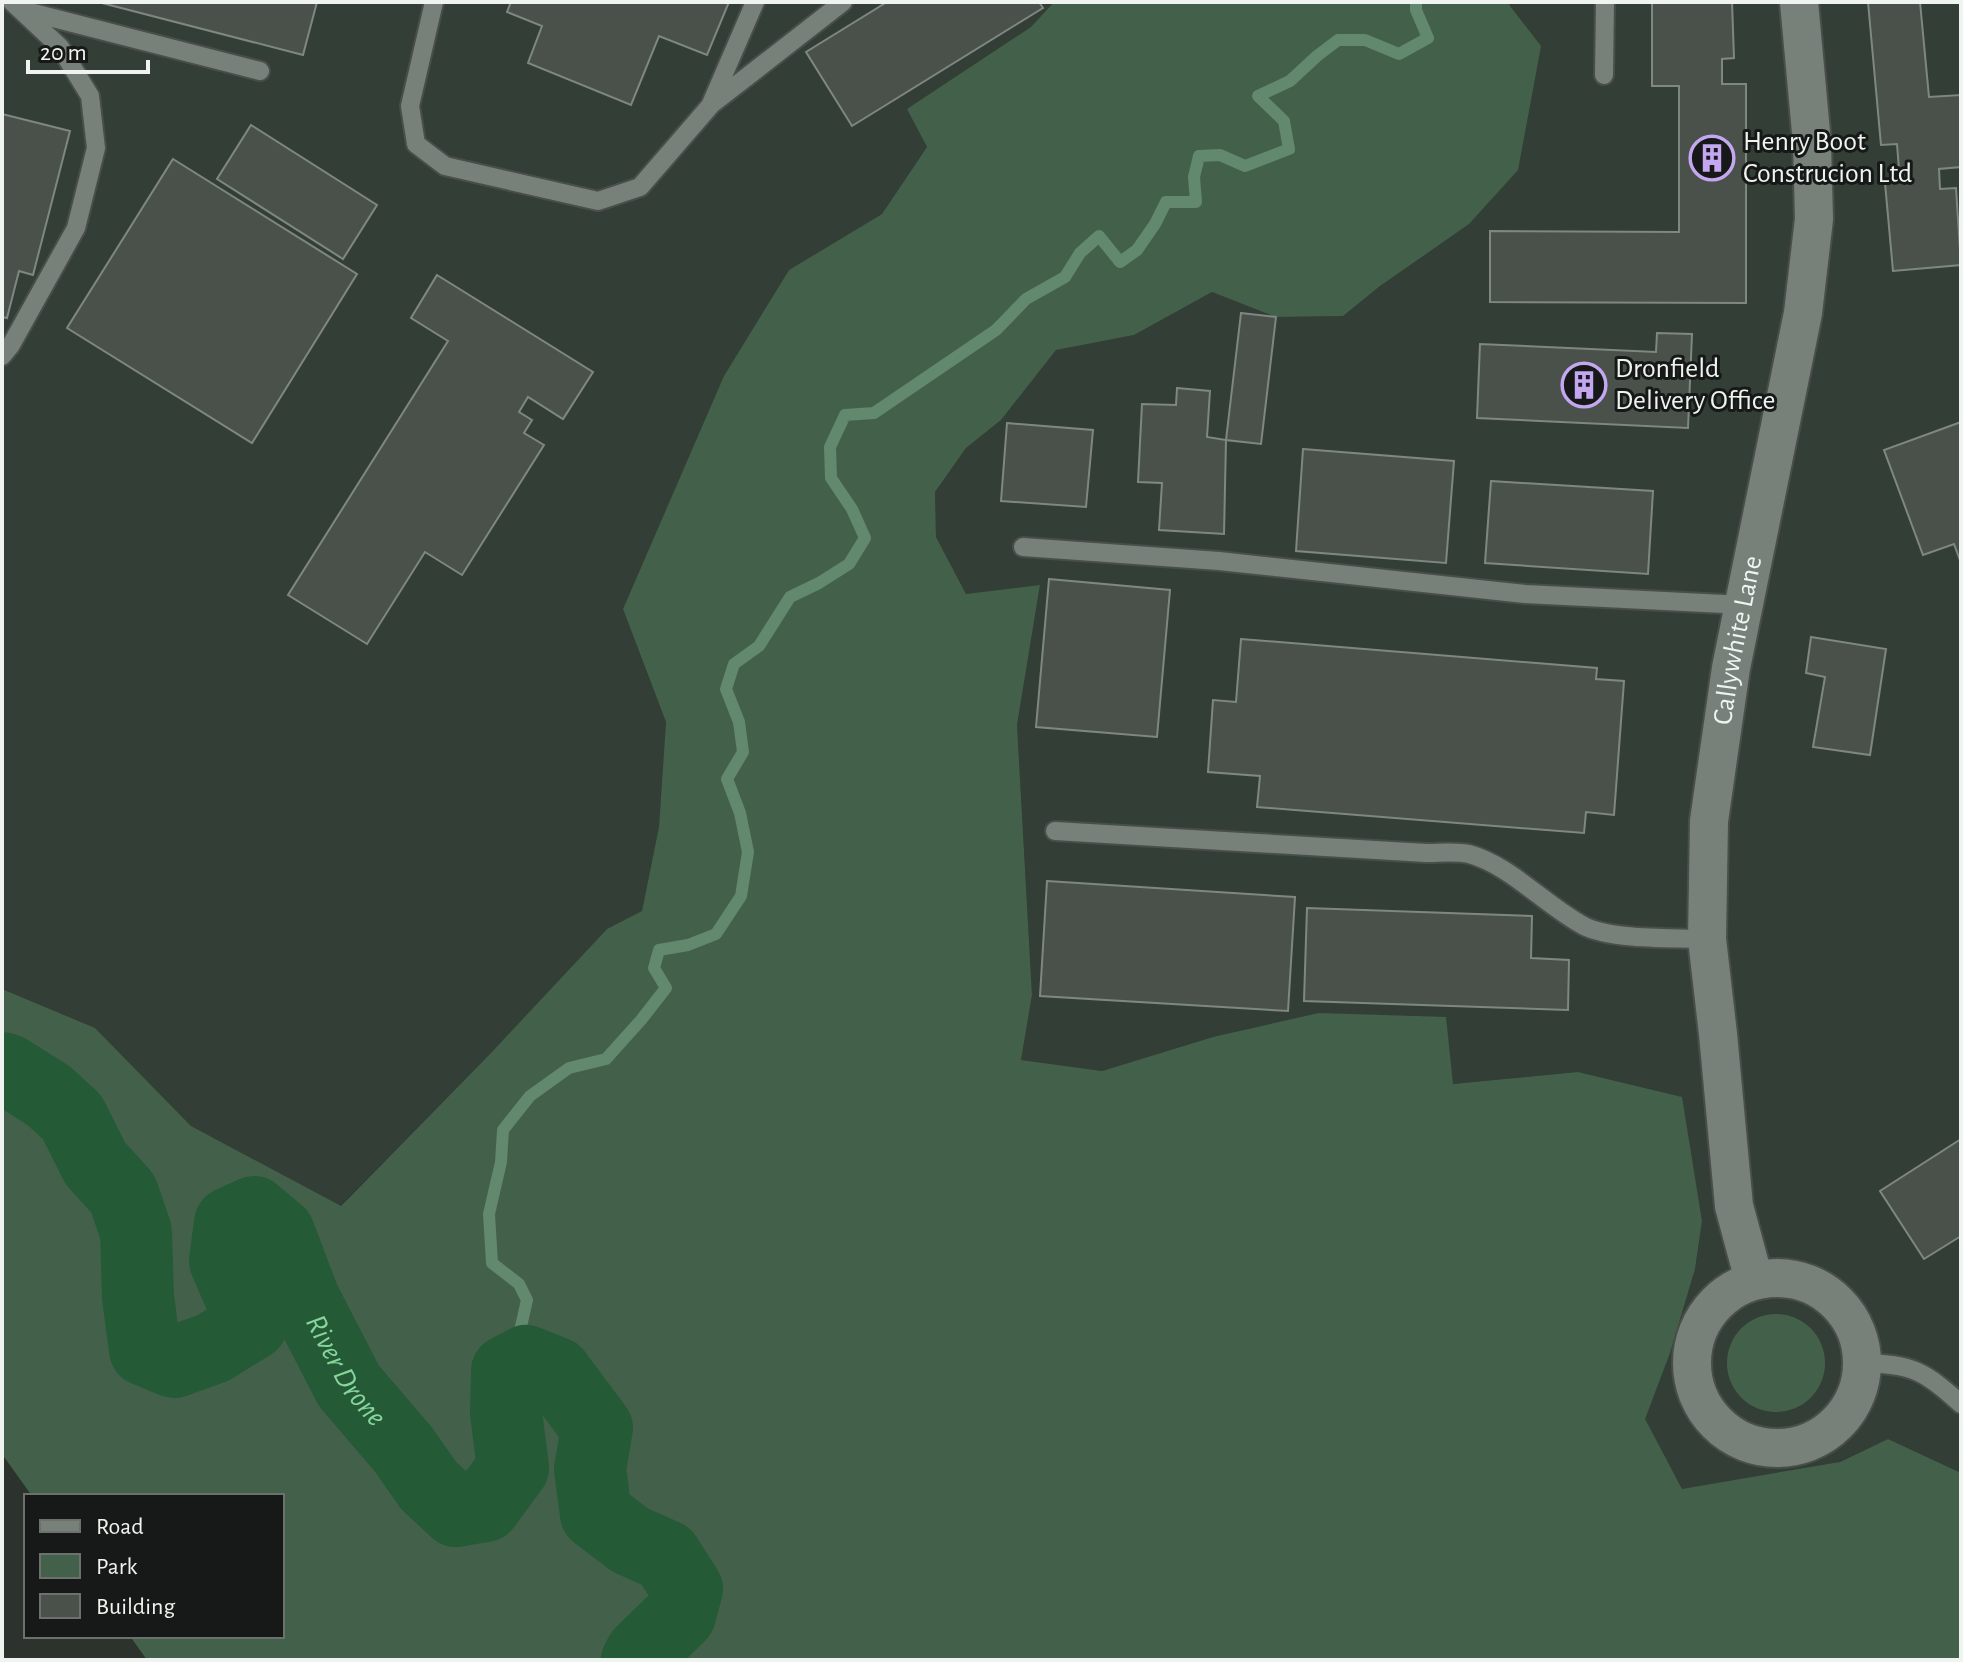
<svg xmlns="http://www.w3.org/2000/svg" width="1963" height="1662" font-family="'Alegreya Sans',sans-serif">
<style>
.built{fill:#333f36}
.green{fill:#43614a}
.lines{fill:none;stroke-linecap:round;stroke-linejoin:round}
.stream{stroke:#62886e;stroke-width:12}
.river{stroke:#255a36;stroke-width:72}
.building{fill:#4a514b;stroke:#7f8781;stroke-width:2}
.lane-casing{stroke:#494e4a;stroke-width:22}
.street-casing{stroke:#494e4a;stroke-width:42}
.lane{stroke:#78807a;stroke-width:18}
.street{stroke:#78807a;stroke-width:38}
.labels{text-anchor:middle;dominant-baseline:central;stroke-width:6;stroke-linejoin:round;paint-order:stroke}
.poi-label{font-size:28px;fill:#eff4f0;stroke:#161917;text-anchor:start}
.street-label{font-size:28px;fill:#eff4f0;stroke:#161917}
.water-label{font-size:30px;font-style:italic;fill:#86d59b;stroke:#161917}
</style>
<rect width="100%" height="100%" fill="#2c332d"/>
<g class="built">
<polygon points="2,2 1054,2 1031,27 908,109 927,147 882,214 789,270 724,377 623,609 666,722 659,827 642,912 607,929 489,1055 340,1206 191,1126 95,1028 2,989"/>
<polygon points="1509,2 1961,2 1961,1473 1888,1439 1820,1471 1682,1489 1644,1419 1670,1353 1695,1269 1702,1221 1681,1097 1578,1072 1452,1084 1446,1018 1213,1037 1102,1071 1021,1060 1032,995 1017,725 1040,586 966,594 936,537 935,492 966,448 1001,420 1056,350 1134,335 1212,292 1276,317 1343,316 1380,286 1509,6"/>
</g>
<g class="green">
<polygon points="1054,2 1509,2 1510,6 1541,46 1518,170 1469,224 1380,286 1343,316 1276,317 1212,292 1134,335 1056,350 1001,420 966,448 935,492 936,537 966,594 1040,585 1017,725 1032,995 1021,1060 1102,1071 1213,1037 1319,1013 1446,1017 1453,1084 1578,1072 1682,1097 1702,1221 1695,1269 1670,1353 1645,1419 1682,1489 1840,1462 1888,1439 1961,1473 1961,1660 147,1660 130,1636 282,1636 282,1496 32,1496 2,1454 2,989 95,1028 191,1126 341,1206 489,1055 607,929 642,911 659,827 666,722 623,609 724,376 789,270 882,214 927,147 907,109 1031,27"/>
<circle cx="1776" cy="1363" r="49"/>
</g>
<g class="lines">
<polyline class="stream" points="526,1361 520,1331 527,1300 519,1284 492,1263 489,1214 501,1162 503,1130 530,1096 569,1068 606,1059 641,1020 666,988 654,968 659,950 688,945 716,934 741,896 748,852 740,813 727,779 743,752 739,722 726,689 734,664 759,646 790,597 819,583 849,564 865,538 852,509 831,478 830,447 845,415 874,413 996,330 1026,299 1065,277 1080,253 1099,236 1120,262 1137,250 1155,224 1166,202 1196,202 1194,177 1199,156 1220,155 1245,166 1289,149 1284,121 1258,96 1290,81 1317,56 1338,40 1365,40 1399,54 1428,38 1416,10 1416,2"/>
<path class="river" id="s1" d="M 2,1068 L 8,1070 L 49,1096 L 72,1117 L 95,1163 L 123,1194 L 136,1232 L 138,1297 L 145,1350 L 174,1362 L 213,1348 L 252,1324 L 225,1261 L 230,1223 L 254,1212 L 279,1233 L 304,1299 L 349,1386 L 403,1449 L 429,1486 L 456,1511 L 485,1506 L 513,1468 L 506,1412 L 507,1371 L 526,1361 L 556,1373 L 597,1428 L 590,1469 L 596,1514 L 630,1540 L 666,1556 L 687,1589 L 680,1615 L 641,1653 L 637,1660"/>
</g>
<g class="building">
<polygon points="98,2 317,2 303,55"/>
<polygon points="511,2 729,2 707,55 659,36 631,105 528,63 542,26 507,12"/>
<polygon points="887,2 1039,2 1043,8 852,126 806,52"/>
<polygon points="1652,2 1732,2 1734,58 1722,59 1722,84 1746,84 1746,303 1490,302 1490,231 1679,232 1679,86 1652,86"/>
<polygon points="1868,2 1920,2 1929,97 1961,95 1961,167 1939,169 1940,189 1956,188 1961,265 1893,271 1885,183 1900,182 1897,144 1881,145"/>
<polygon points="2,114 70,131 33,275 19,271 7,318 2,317"/>
<polygon points="251,125 377,205 343,259 217,179"/>
<polygon points="173,159 357,274 252,443 67,328"/>
<polygon points="437,275 593,372 563,419 528,397 519,412 532,420 524,433 544,445 462,575 425,552 367,644 288,595 448,341 411,318"/>
<polygon points="1241,313 1276,317 1261,444 1226,440"/>
<polygon points="1657,333 1692,334 1688,428 1477,418 1480,344 1656,352"/>
<polygon points="1177,388 1210,391 1207,437 1226,440 1224,534 1159,530 1162,483 1138,482 1142,404 1176,405"/>
<polygon points="1961,422 1961,563 1954,544 1923,555 1884,450"/>
<polygon points="1007,423 1093,430 1086,507 1001,501"/>
<polygon points="1303,449 1454,461 1446,563 1296,551"/>
<polygon points="1491,481 1653,491 1648,574 1485,563"/>
<polygon points="1049,579 1170,590 1157,737 1036,727"/>
<polygon points="1811,637 1886,649 1870,755 1813,747 1825,677 1806,673"/>
<polygon points="1241,639 1597,668 1596,679 1624,681 1614,815 1586,812 1584,833 1257,807 1260,776 1208,772 1213,700 1236,702"/>
<polygon points="1047,881 1295,897 1288,1011 1040,996"/>
<polygon points="1307,908 1532,916 1531,958 1569,960 1568,1010 1304,1001"/>
<polygon points="1961,1139 1961,1236 1924,1259 1880,1191"/>
</g>
<g class="lines">
<g class="lane-casing">
<g id="lane">
<polyline points="434,2 410,106 416,144 445,166 598,201 640,187 710,106 755,2"/>
<polyline points="22,10 260,71"/>
<polyline points="1604,75 1605,2"/>
<polyline points="712,104 843,2"/>
<polyline points="2,356 11,345 76,228 96,148 90,96 60,47 12,2"/>
<polyline points="1023,547 1219,561 1525,594 1744,605"/>
<path d="M 1055,831 L 1426,853 C 1439,853 1456,851 1469,854 C 1510,865 1546,906 1584,926 C 1612,940 1674,938 1707,939"/>
<path d="M 1862,1363 C 1913,1364 1924,1371 1961,1404"/>
</g>
</g>
<g class="street-casing">
<g id="street">
<circle cx="1777" cy="1363" r="85"/>
<path id="s2" d="M 1754,1280 L 1734,1206 L 1718,1034 L 1707,939 L 1709,821 L 1731,668 L 1803,313 L 1814,219 L 1812,143 L 1799,2"/>
</g>
</g>
<use href="#lane" class="lane"/>
<use href="#street" class="street"/>
</g>
<defs>
<g id="building-ring" transform="scale(2.3)"><circle r="9.5" fill="#161917" stroke="#c4a7f1" stroke-width="1.5"/><path d="M-4-6H4V6H1V3H-1V6H-4ZM-2.5-4.3h1.7v1.8h-1.7ZM.8-4.3h1.7v1.8H.8ZM-2.5-1h1.7V.8h-1.7ZM.8-1h1.7V.8H.8Z" fill="#c4a7f1"/></g>
</defs>
<g fill-rule="evenodd">
<use href="#building-ring" x="1712" y="158"/>
<use href="#building-ring" x="1584" y="385"/>
</g>
<g class="labels">
<g class="poi-label">
<text x="1743" y="142">Henry Boot<tspan x="1743" dy="32">Construcion Ltd</tspan></text>
<text x="1615" y="369">Dronfield<tspan x="1615" dy="32">Delivery Office</tspan></text>
</g>
<g class="street-label">
<text stroke="none"><textPath href="#s2" startOffset="646">Callywhite Lane</textPath></text>
</g>
<g class="water-label">
<text stroke="none"><textPath href="#s1" startOffset="776">River Drone</textPath></text>
</g>
</g>
<rect width="1963" height="1662" fill="none" stroke="#eff4f0" stroke-width="8"/>
<rect x="24" y="1494" width="260" height="144" fill="#161917" stroke="#6d716e" stroke-width="2"/>
<rect x="40" y="1520" width="40" height="12" fill="#78807a" stroke="#6d716e" stroke-width="2"/>
<text x="96" y="1534" font-size="24" fill="#eff4f0">Road</text>
<rect x="40" y="1554" width="40" height="24" fill="#43614a" stroke="#6d716e" stroke-width="2"/>
<text x="96" y="1574" font-size="24" fill="#eff4f0">Park</text>
<rect x="40" y="1594" width="40" height="24" fill="#4a514b" stroke="#6d716e" stroke-width="2"/>
<text x="96" y="1614" font-size="24" fill="#eff4f0">Building</text>
<path d="M28 60v12h120v-12" fill="none" stroke="#eff4f0" stroke-width="4"/>
<text x="40" y="60" font-size="24" fill="#eff4f0" stroke="#161917" stroke-width="6" paint-order="stroke">20 m</text>
</svg>
